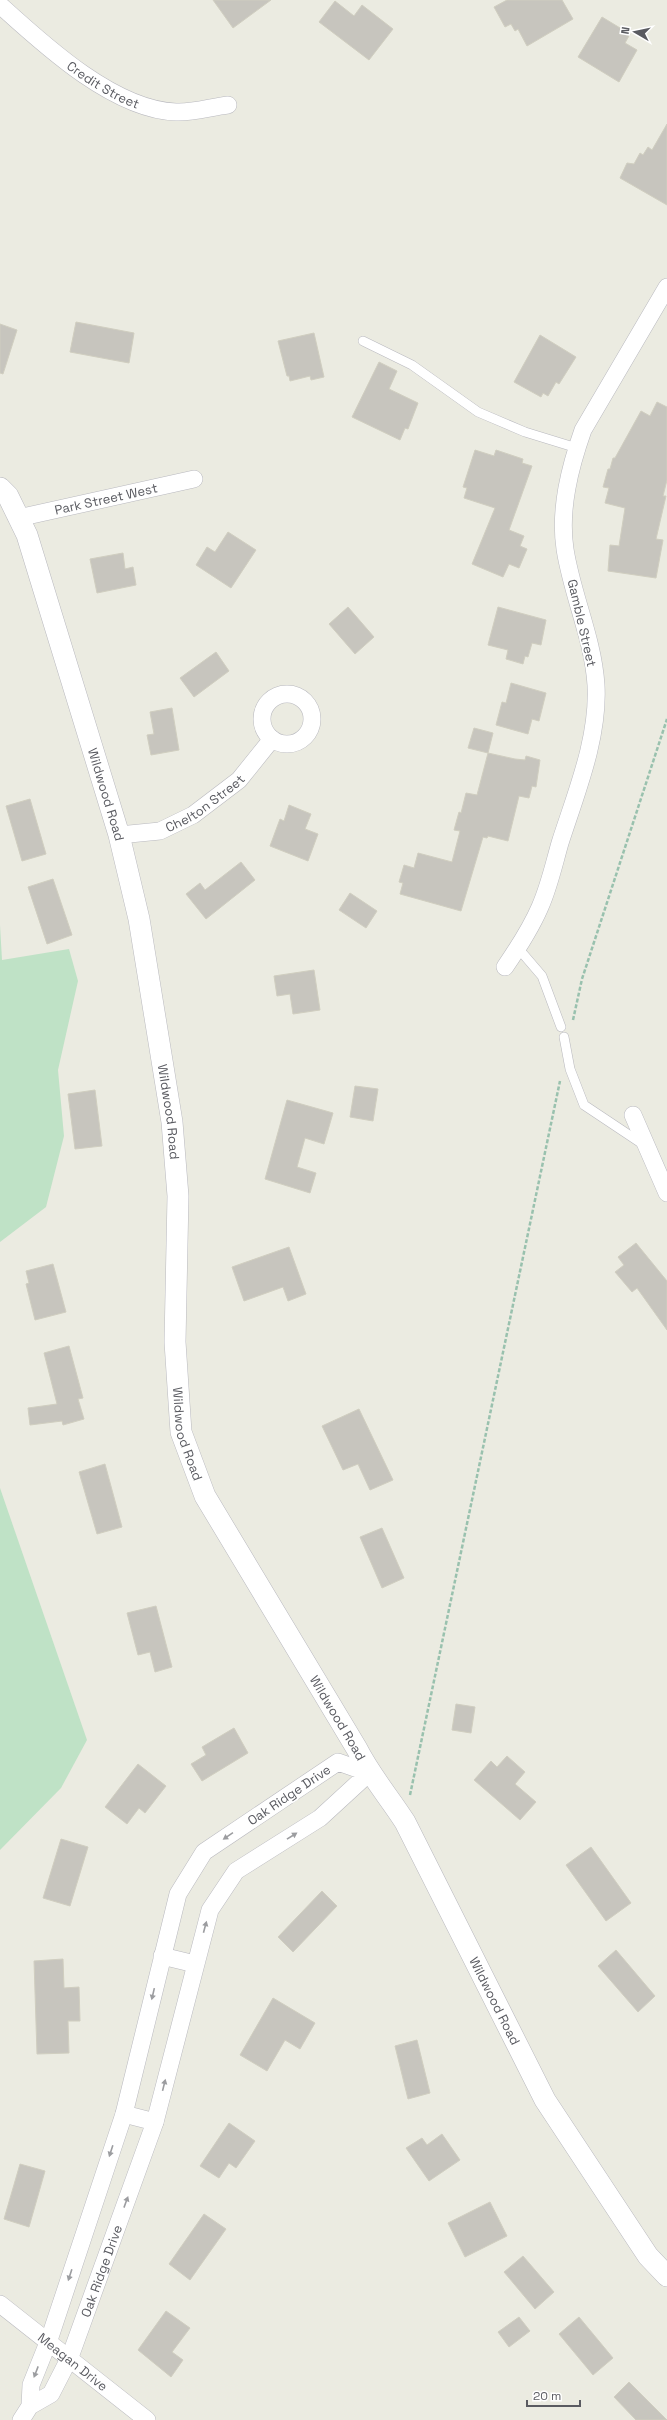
<svg xmlns="http://www.w3.org/2000/svg" width="667" height="2420" font-family="'Space Grotesk',sans-serif">
<style>
.green{fill:#bfe2c6}
.building{fill:#c7c5be;stroke:#d0cec0}
.lines{fill:none;stroke-linecap:round;stroke-linejoin:round}
.service-casing{stroke:#b9b9bf;stroke-width:10}
.minor-casing{stroke:#b9b9bf;stroke-width:18}
.tertiary-casing{stroke:#b9b9bf;stroke-width:22}
.path{stroke:#99c1ae;stroke-width:2.5;stroke-dasharray:4 2;stroke-linecap:butt}
.service{stroke:#fff;stroke-width:9}
.minor{stroke:#fff;stroke-width:17}
.tertiary{stroke:#fff;stroke-width:21}
.oneway{fill:#9c9da0}
.labels{text-anchor:middle;dominant-baseline:central;stroke-width:3.5;stroke-linejoin:round;paint-order:stroke}
.street-label{font-size:13px;fill:#5a5b61;stroke:#fff}
</style>
<rect width="100%" height="100%" fill="#ebebe1"/>
<g class="green">
<polygon points="0,925 2,960 69,949 78,981 58,1070 64,1136 46,1207 0,1242"/>
<polygon points="0,1488 87,1740 61,1788 0,1850"/>
</g>
<g class="building">
<polygon points="213,0 271,0 233,28"/>
<polygon points="507,0 562,0 573,19 527,46 518,29 515,31 511,24 505,27 494,7"/>
<polygon points="335,1 354,16 362,5 393,29 369,60 319,22"/>
<polygon points="602,17 630,34 625,43 637,50 619,82 578,57"/>
<polygon points="667,124 667,205 620,178 627,163 634,164 640,153 643,155 648,147 652,150"/>
<polygon points="76,322 134,333 129,363 70,352"/>
<polygon points="0,324 17,330 3,374 0,373"/>
<polygon points="314,333 324,377 311,380 310,376 290,381 289,376 287,376 278,341"/>
<polygon points="540,335 576,357 559,384 556,382 548,396 543,393 541,397 514,382"/>
<polygon points="379,362 397,371 389,389 418,403 408,429 405,428 400,440 352,417"/>
<polygon points="657,402 667,407 667,480 663,496 666,496 656,539 663,540 656,578 608,571 610,545 619,546 625,508 605,503 609,488 603,487 608,469 610,469 613,458 615,458 641,411 650,416"/>
<polygon points="475,450 494,456 496,450 523,459 522,463 532,466 509,530 524,536 520,546 527,549 519,568 509,564 503,577 472,564 495,508 464,498 467,488 463,487"/>
<polygon points="228,532 256,550 231,588 196,565 207,547 215,552"/>
<polygon points="123,553 125,569 133,567 136,585 97,593 90,559"/>
<polygon points="348,607 374,637 355,654 329,624"/>
<polygon points="498,607 546,620 541,645 532,643 528,657 525,656 523,664 506,659 508,650 488,645"/>
<polygon points="216,652 229,671 194,697 180,678"/>
<polygon points="511,683 546,693 539,721 532,719 528,734 496,725 502,702 506,703"/>
<polygon points="172,708 179,750 151,755 147,735 154,734 150,712"/>
<polygon points="474,728 493,733 488,753 468,748"/>
<polygon points="488,753 515,759 525,760 526,756 540,760 536,787 532,786 529,798 519,796 508,841 488,836 487,838 483,837 461,911 400,894 403,883 399,882 404,865 414,868 418,853 452,862 460,831 454,830 459,812 461,813 466,793 477,795"/>
<polygon points="30,799 46,854 22,861 6,806"/>
<polygon points="289,805 311,814 305,829 318,834 308,861 270,846 280,819 284,821"/>
<polygon points="241,862 255,880 206,919 186,894 200,883 205,890"/>
<polygon points="53,879 72,935 47,944 28,887"/>
<polygon points="350,893 377,911 366,928 339,910"/>
<polygon points="314,970 320,1010 293,1014 290,994 277,996 274,976"/>
<polygon points="355,1086 378,1089 373,1121 350,1117"/>
<polygon points="95,1090 102,1146 75,1149 68,1094"/>
<polygon points="287,1100 333,1113 324,1144 305,1138 297,1167 316,1173 310,1193 265,1179"/>
<polygon points="636,1243 667,1281 667,1330 637,1288 632,1292 615,1272 624,1265 618,1257"/>
<polygon points="289,1247 306,1294 288,1301 283,1287 244,1301 232,1267"/>
<polygon points="53,1264 66,1312 35,1320 26,1284 29,1283 26,1271"/>
<polygon points="69,1346 83,1398 78,1399 84,1419 63,1425 62,1421 30,1425 28,1408 57,1404 44,1353"/>
<polygon points="359,1409 393,1480 370,1490 358,1464 343,1470 322,1426"/>
<polygon points="105,1464 122,1527 97,1534 79,1472"/>
<polygon points="382,1528 404,1578 382,1588 360,1537"/>
<polygon points="156,1606 172,1667 155,1672 150,1652 138,1655 127,1613"/>
<polygon points="456,1704 475,1707 471,1733 452,1730"/>
<polygon points="234,1728 248,1753 202,1781 191,1764 206,1755 202,1747"/>
<polygon points="507,1756 525,1772 515,1784 536,1802 520,1820 474,1780 491,1761 497,1767"/>
<polygon points="138,1764 166,1786 145,1813 139,1808 127,1824 105,1807"/>
<polygon points="61,1839 88,1847 70,1906 43,1898"/>
<polygon points="591,1847 631,1903 606,1921 566,1865"/>
<polygon points="322,1891 337,1906 293,1952 278,1937"/>
<polygon points="616,1950 655,1996 638,2012 598,1966"/>
<polygon points="63,1959 64,1988 79,1987 80,2021 68,2021 69,2053 37,2054 34,1961"/>
<polygon points="273,1998 315,2023 300,2049 285,2040 267,2071 240,2055"/>
<polygon points="417,2040 430,2093 408,2099 395,2046"/>
<polygon points="229,2123 255,2141 236,2168 229,2163 219,2178 200,2166"/>
<polygon points="442,2134 460,2160 429,2181 406,2148 422,2138 427,2145"/>
<polygon points="20,2164 45,2171 29,2227 4,2219"/>
<polygon points="490,2202 507,2236 465,2257 448,2223"/>
<polygon points="204,2214 226,2229 190,2280 169,2264"/>
<polygon points="523,2256 554,2292 535,2309 504,2272"/>
<polygon points="166,2311 190,2328 172,2352 183,2360 171,2377 138,2350"/>
<polygon points="519,2317 530,2331 509,2347 498,2332"/>
<polygon points="579,2317 613,2358 593,2375 559,2334"/>
<polygon points="629,2382 667,2420 636,2420 614,2397"/>
</g>
<g class="lines">
<g class="service-casing">
<g id="service">
<polyline points="363,341 412,365 478,412 525,432 577,448"/>
<polyline points="518,948 542,976 561,1027"/>
<polyline points="564,1037 570,1069 584,1105 644,1145"/>
</g>
</g>
<g class="minor-casing">
<g id="minor">
<path id="s1" d="M 0,5 C 44,45 114,110 176,112 C 193,113 211,107 228,105"/>
<path id="s2" d="M 18,518 L 194,479"/>
<circle cx="287" cy="719" r="25"/>
<path id="s3" d="M 119,835 L 160,831 L 193,815 L 239,780 L 272,739"/>
<path d="M 505,967 C 518,948 531,928 540,907 C 549,887 554,864 560,843 C 576,793 599,738 596,685 C 593,638 572,595 565,549 C 559,509 570,467 583,430 L 667,287"/>
<polyline points="633,1115 667,1193"/>
<polyline points="162,1956 195,1964"/>
<polyline points="124,2114 155,2122"/>
<path id="s4" d="M 0,2304 L 147,2420"/>
<path id="s5" d="M 21,2420 L 30,2406 L 51,2394 L 70,2357 L 155,2122 L 210,1910 L 236,1871 L 320,1818 L 369,1773 L 338,1762 L 204,1852 L 178,1894 L 124,2114 L 49,2340 L 31,2385 L 30,2406"/>
</g>
</g>
<g class="tertiary-casing">
<g id="tertiary">
<path id="s6" d="M 0,488 L 8,496 L 27,535 L 119,835 L 139,919 L 172,1122 L 178,1196 L 175,1342 L 181,1432 L 205,1496 L 357,1749 C 370,1775 389,1797 405,1822 L 545,2100 L 648,2256 L 667,2276"/>
</g>
</g>
<g class="path">
<polyline points="573,1020 582,979 667,719"/>
<polyline points="410,1795 560,1081"/>
</g>
<use href="#service" class="service"/>
<use href="#minor" class="minor"/>
<use href="#tertiary" class="tertiary"/>
</g>
<defs><path id="oneway-solid" d="M-6-.8H1V-3.2L6.5 0L1 3.2V.8H-6Z"/></defs>
<g class="oneway">
<use href="#oneway-solid" transform="translate(228 1836) rotate(146)"/>
<use href="#oneway-solid" transform="translate(292 1836) rotate(-32)"/>
<use href="#oneway-solid" transform="translate(205 1927) rotate(-75)"/>
<use href="#oneway-solid" transform="translate(153 1994) rotate(103)"/>
<use href="#oneway-solid" transform="translate(164 2085) rotate(-76)"/>
<use href="#oneway-solid" transform="translate(111 2151) rotate(108)"/>
<use href="#oneway-solid" transform="translate(126 2202) rotate(-70)"/>
<use href="#oneway-solid" transform="translate(70 2275) rotate(108)"/>
<use href="#oneway-solid" transform="translate(36 2372) rotate(111)"/>
</g>
<g class="labels">
<g class="street-label">
<text stroke="none"><textPath href="#s1" startOffset="131">Credit Street</textPath></text>
<text stroke="none"><textPath href="#s2" startOffset="90">Park Street West</textPath></text>
<text transform="translate(582 623) rotate(77)">Gamble Street</text>
<text stroke="none"><textPath href="#s6" startOffset="326">Wildwood Road</textPath></text>
<text stroke="none"><textPath href="#s3" startOffset="94">Chelton Street</textPath></text>
<text stroke="none"><textPath href="#s6" startOffset="650">Wildwood Road</textPath></text>
<text stroke="none"><textPath href="#s6" startOffset="974">Wildwood Road</textPath></text>
<text stroke="none"><textPath href="#s6" startOffset="1298">Wildwood Road</textPath></text>
<text transform="translate(289 1795) rotate(-34)">Oak Ridge Drive</text>
<text stroke="none"><textPath href="#s6" startOffset="1622">Wildwood Road</textPath></text>
<text stroke="none"><textPath href="#s5" startOffset="174">Oak Ridge Drive</textPath></text>
<text stroke="none"><textPath href="#s4" startOffset="93">Meagan Drive</textPath></text>
</g>
</g>
<g transform="translate(635 32) rotate(279)" stroke="#ffffff" stroke-width="3" paint-order="stroke">
<path d="M0-3L7 15L0 10L-7 15Z" fill="#5a5b61"/>
<text y="-6" font-size="11" font-weight="bold" text-anchor="middle" fill="#5a5b61">N</text>
</g>
<path d="M527 2400v6h53v-6" fill="none" stroke="#5a5b61" stroke-width="2"/>
<text x="533" y="2400" font-size="12" fill="#5a5b61" stroke="#ffffff" stroke-width="3" paint-order="stroke">20 m</text>
</svg>
